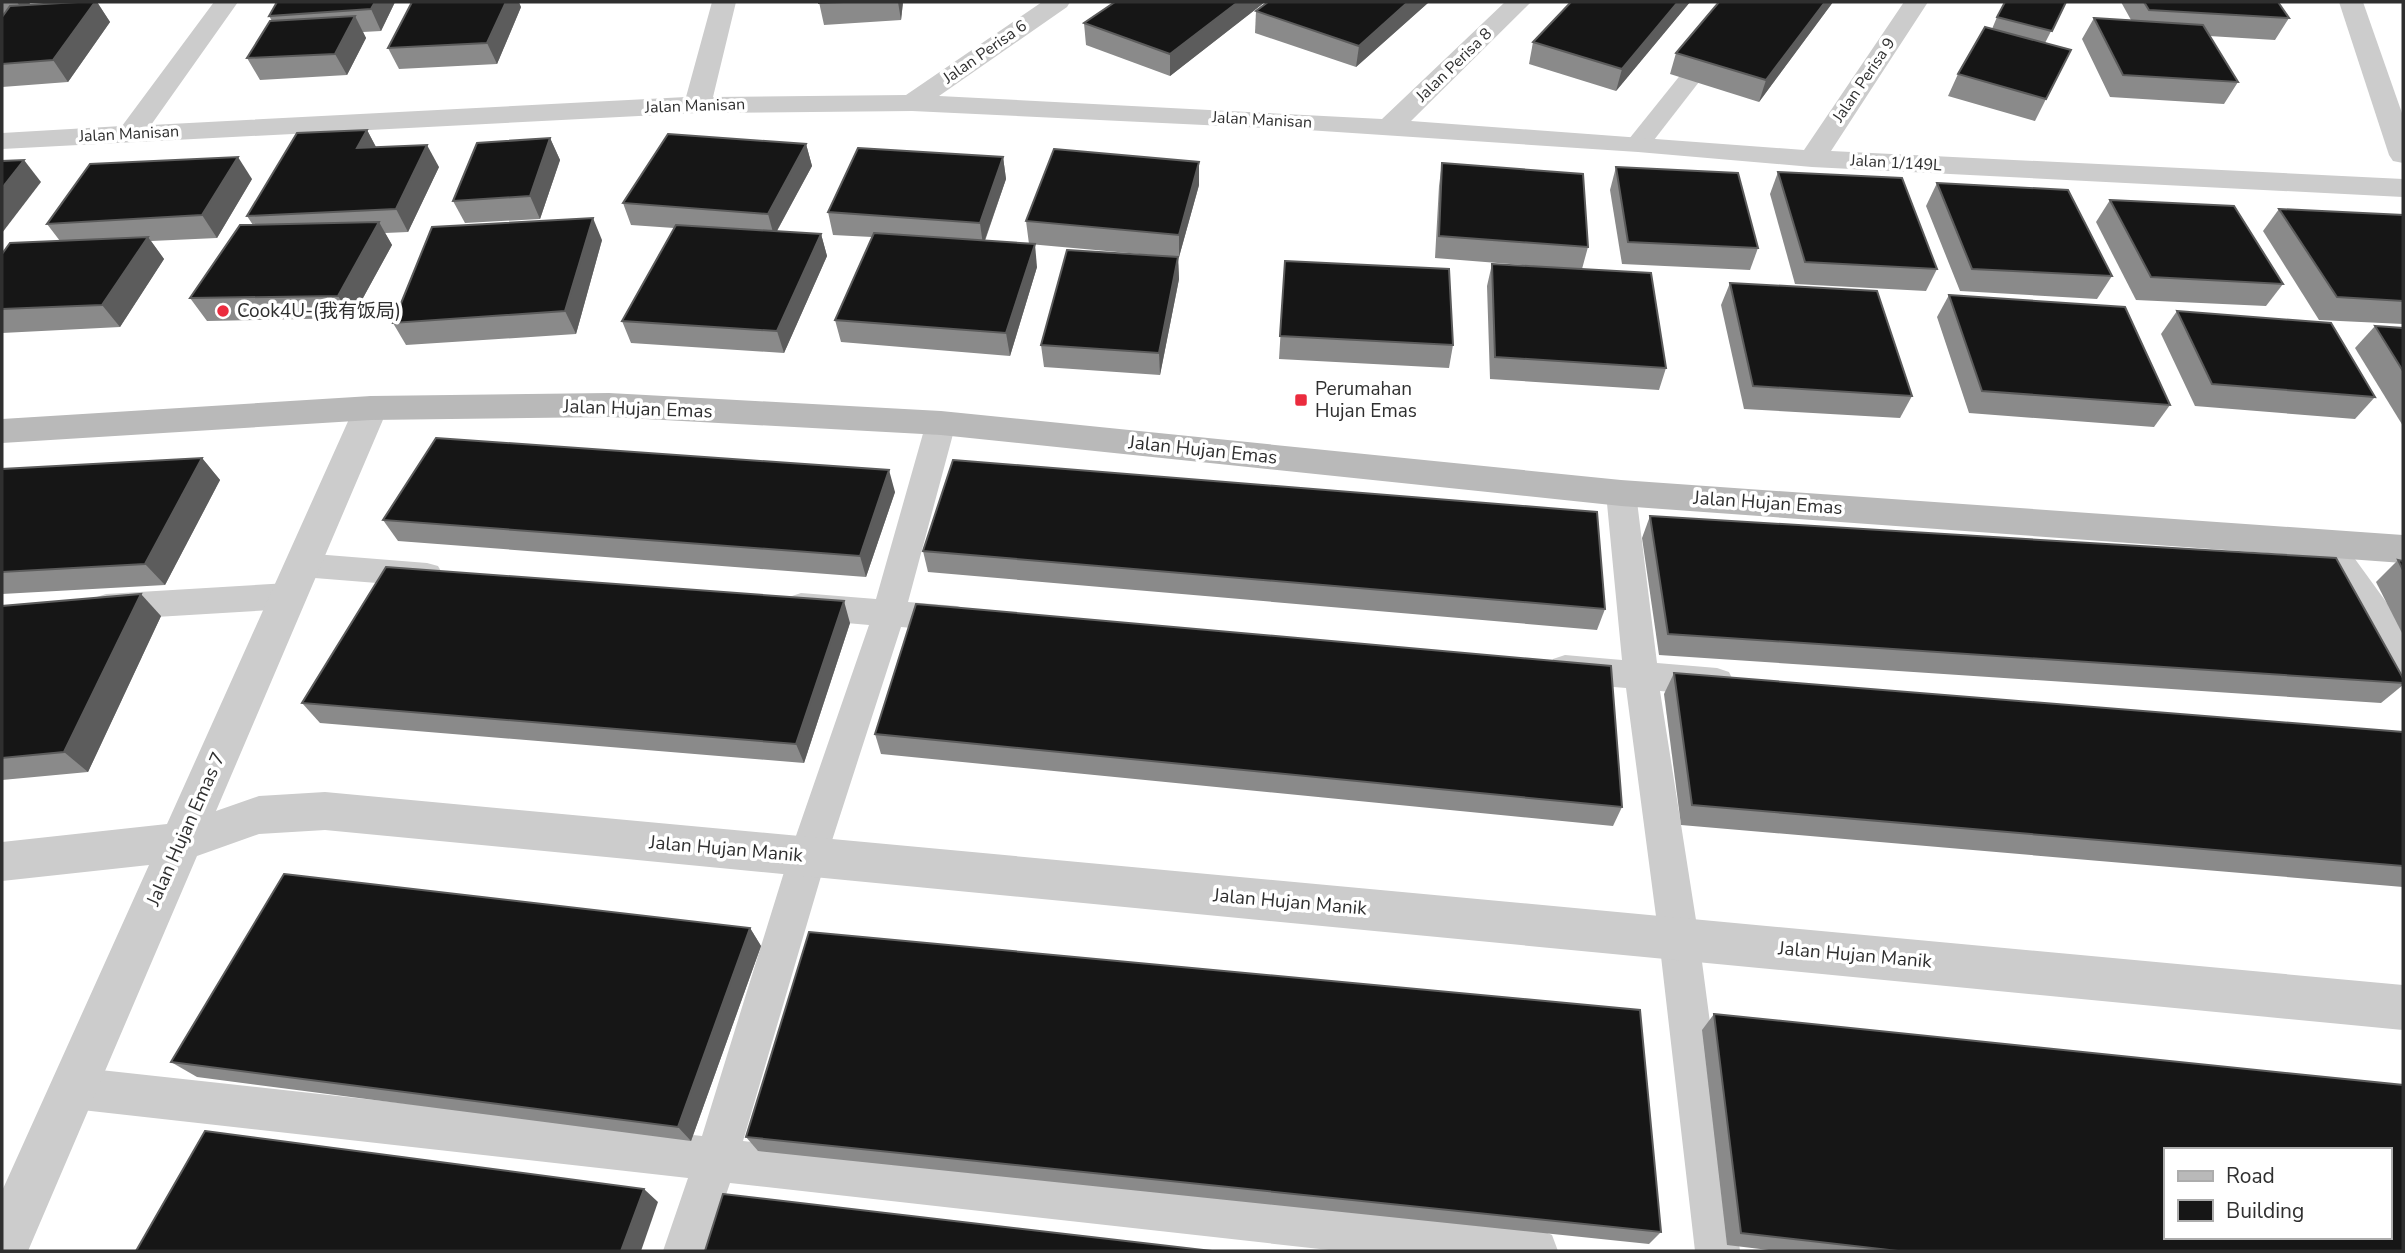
<svg xmlns="http://www.w3.org/2000/svg" width="2405" height="1253" font-family="'Nunito Sans','Noto Sans SC',sans-serif">
<style>
.lines{fill:none;stroke-linecap:round;stroke-linejoin:round}
.lane{fill:#ccc;fill-rule:evenodd}
.street{fill:#ccc;fill-rule:evenodd}
.secondary{fill:#b9b9b9;fill-rule:evenodd}
.wall{fill:#8a8a8a}
.shaded-wall{fill:#5c5c5c}
.building{fill:#161616;stroke:#5c5c5c;stroke-width:2;fill-rule:evenodd}
.poi-dot{fill:#eb2b3e;stroke:#fff;stroke-width:2.5}
.labels{text-anchor:middle;dominant-baseline:central;stroke-width:7;stroke-linejoin:round;paint-order:stroke}
.far-street-label{font-size:16px;fill:#2f2f2f;stroke:#fff}
.poi-label{font-size:19px;fill:#2f2f2f;stroke:#fff;text-anchor:start}
.street-label{font-size:19px;fill:#2f2f2f;stroke:#fff}
</style>
<rect width="100%" height="100%" fill="#fff"/>
<g class="lines">
<g class="lane">
<polygon points="1739,2 1761,2 1647,149 1638,151 1629,149 1626,144 1629,139"/>
<polygon points="941,413 951,416 956,423 908,602 957,606 969,610 974,619 969,628 957,632 901,627 827,856 743,1141 1536,1228 1552,1235 1558,1251 1338,1251 730,1183 707,1251 663,1251 688,1178 73,1109 58,1103 52,1088 58,1073 73,1067 702,1136 789,856 869,625 801,619 789,615 785,606 789,597 801,593 876,599 926,423 931,416"/>
<polygon points="1621,482 1632,485 1636,493 1657,663 1717,668 1729,672 1734,682 1729,692 1717,696 1660,691 1699,939 1740,1251 1695,1251 1659,939 1626,688 1565,683 1553,679 1548,669 1553,659 1565,655 1622,660 1606,493 1610,485"/>
<polygon points="2328,533 2339,537 2400,621 2403,627 2403,674 2391,670 2375,638 2312,545 2317,537"/>
<polygon points="302,553 427,563 438,566 443,575 438,584 427,587 302,577 291,574 286,565 291,556"/>
<polygon points="288,583 300,587 304,596 300,605 288,609 106,620 94,616 90,607 94,598 106,594"/>
</g>
<g class="street">
<polygon points="214,2 238,2 151,125 686,97 712,2 736,2 713,97 906,95 1042,2 1070,2 1067,7 939,96 1382,119 1505,2 1531,2 1411,121 1804,150 1904,2 1928,2 1831,151 2403,179 2403,197 1812,167 1638,152 1307,130 912,111 697,113 2,149 2,133 122,126"/>
<polygon points="2339,2 2363,2 2403,116 2403,163 2393,161 2389,155"/>
<polygon points="371,396 383,400 388,408 216,811 259,796 325,792 2403,985 2403,1030 325,830 259,834 197,856 28,1251 2,1251 2,1191 149,865 2,881 2,842 167,824 354,408 359,400"/>
</g>
<polygon class="secondary" points="609,393 941,411 1621,480 2403,535 2403,563 1621,506 941,435 609,417 371,420 2,443 2,419 371,396"/>
</g>
<g class="wall">
<polygon points="2,2 31,2 28,5 78,2 97,2 110,22 68,82 2,87"/>
<polygon points="277,2 395,2 381,31 363,32 366,38 347,75 260,80 247,58 272,21 269,16"/>
<polygon points="819,2 903,2 901,20 824,25"/>
<polygon points="1115,2 1265,2 1170,76 1086,45 1084,23"/>
<polygon points="1429,2 1356,67 1255,33 1256,11"/>
<polygon points="1690,2 1616,91 1529,64 1533,42"/>
<polygon points="1719,2 1833,2 1759,102 1670,74 1676,53"/>
<polygon points="2066,2 2045,43 2046,99 2035,121 1948,96 1958,74 1992,29 1997,17"/>
<polygon points="2121,2 2278,2 2289,18 2275,40 2209,36 2238,82 2224,104 2110,97 2082,39 2094,18 2131,20"/>
<polygon points="521,7 497,64 399,69 388,48"/>
<polygon points="367,130 376,147 439,167 408,232 385,233 392,245 352,318 207,321 190,298 253,225 247,216"/>
<polygon points="550,138 560,160 540,219 465,223 453,201"/>
<polygon points="806,144 812,166 777,231 821,234 827,256 784,353 631,343 622,321 674,228 631,225 623,203"/>
<polygon points="1003,157 1006,179 985,241 1037,267 1010,356 841,342 835,320 872,237 833,235 828,212"/>
<polygon points="1442,163 1588,247 1582,269 1666,368 1659,390 1490,379 1487,286 1492,264 1547,267 1435,258 1439,186"/>
<polygon points="1616,167 1758,248 1750,270 1622,264 1610,190"/>
<polygon points="1778,172 1937,269 1926,291 1795,284 1770,194"/>
<polygon points="252,179 217,238 151,241 164,259 120,327 2,333 2,254 60,241 47,224"/>
<polygon points="1937,183 2112,276 2097,299 1960,291 1926,206"/>
<polygon points="1199,185 1179,257 1178,257 1179,279 1160,375 1044,367 1041,345 1173,257 1029,244 1026,221"/>
<polygon points="2110,200 2283,284 2266,306 2136,300 2096,222"/>
<polygon points="2279,209 2403,215 2403,324 2319,320 2263,231"/>
<polygon points="602,240 576,334 406,345 393,323"/>
<polygon points="1285,261 1453,345 1449,368 1279,359"/>
<polygon points="1730,283 1912,396 1900,418 1744,409 1721,305"/>
<polygon points="1949,295 2170,405 2154,427 1969,413 1937,317"/>
<polygon points="2177,311 2375,397 2355,419 2195,406 2161,334"/>
<polygon points="2375,326 2403,328 2403,426 2355,348"/>
<polygon points="202,458 220,480 165,585 2,594 2,469"/>
<polygon points="895,492 866,577 398,541 383,520"/>
<polygon points="1650,516 2403,678 2403,685 2381,703 1659,655 1642,538"/>
<polygon points="923,551 1605,609 1597,630 928,572"/>
<polygon points="2398,560 2403,561 2403,635 2376,582"/>
<polygon points="2,606 161,616 88,772 2,780"/>
<polygon points="850,623 804,763 320,723 302,703"/>
<polygon points="1674,673 2403,732 2403,887 1681,825 1664,694"/>
<polygon points="875,734 1622,807 1613,826 881,754"/>
<polygon points="750,928 761,946 691,1141 197,1077 171,1062"/>
<polygon points="1714,1014 2403,1251 1777,1251 1727,1245 1702,1030"/>
<polygon points="746,1137 1661,1232 1649,1244 758,1151"/>
</g>
<g class="shaded-wall">
<polygon points="17,2 31,2 23,11"/>
<polygon points="95,2 97,2 110,22 68,82 53,60"/>
<polygon points="375,2 395,2 381,31 371,9"/>
<polygon points="506,2 519,2 521,7 497,64 487,43"/>
<polygon points="898,2 903,2 901,20"/>
<polygon points="1238,2 1265,2 1170,76 1170,54"/>
<polygon points="1408,2 1429,2 1356,67 1359,46"/>
<polygon points="1678,2 1690,2 1616,91 1622,69"/>
<polygon points="1825,2 1833,2 1759,102 1766,80"/>
<polygon points="355,16 366,38 347,75 335,54"/>
<polygon points="367,130 379,153 357,148"/>
<polygon points="550,138 560,160 540,219 530,196"/>
<polygon points="806,144 812,166 774,236 768,214"/>
<polygon points="427,145 439,167 408,232 396,209"/>
<polygon points="238,157 252,179 217,238 202,215"/>
<polygon points="1003,157 1006,179 983,245 980,223"/>
<polygon points="24,160 41,182 2,233 2,188"/>
<polygon points="1199,162 1199,185 1179,257 1179,235"/>
<polygon points="593,218 602,240 576,334 565,311"/>
<polygon points="379,222 392,245 352,318 338,296"/>
<polygon points="821,234 827,256 784,353 777,331"/>
<polygon points="148,237 164,259 120,327 102,305"/>
<polygon points="1035,244 1037,267 1010,356 1006,333"/>
<polygon points="1178,257 1179,279 1160,375 1159,353"/>
<polygon points="202,458 220,480 165,585 145,564"/>
<polygon points="889,470 895,492 866,577 860,556"/>
<polygon points="141,594 161,616 88,772 64,752"/>
<polygon points="844,601 850,623 804,763 796,744"/>
<polygon points="750,928 761,946 691,1141 678,1127"/>
<polygon points="644,1189 658,1202 641,1251 621,1251"/>
</g>
<g class="building">
<polygon points="78,2 95,2 53,60 2,64 2,17 10,6"/>
<polygon points="277,2 375,2 371,9 269,16"/>
<polygon points="412,2 506,2 487,43 388,48"/>
<polygon points="819,2 843,2 819,3"/>
<polygon points="1115,2 1238,2 1170,54 1084,23"/>
<polygon points="1268,2 1408,2 1359,46 1256,11"/>
<polygon points="1571,2 1678,2 1622,69 1533,42"/>
<polygon points="1719,2 1825,2 1766,80 1676,53"/>
<polygon points="2005,2 2066,2 2052,31 1997,17"/>
<polygon points="2144,2 2278,2 2289,18 2149,10"/>
<polygon points="355,16 335,54 247,58 270,21"/>
<polygon points="2094,18 2203,25 2238,82 2123,75"/>
<polygon points="1985,27 2071,50 2046,99 1958,74"/>
<polygon points="367,130 357,148 427,145 396,209 247,216 297,133"/>
<polygon points="668,134 806,144 768,214 623,203"/>
<polygon points="550,138 530,196 453,201 477,143"/>
<polygon points="858,148 1003,157 980,223 828,212"/>
<polygon points="1054,149 1199,162 1179,235 1026,221"/>
<polygon points="238,157 202,215 47,224 90,164"/>
<polygon points="24,160 2,188 2,161"/>
<polygon points="1442,163 1583,174 1588,247 1439,236"/>
<polygon points="1616,167 1738,173 1758,248 1628,242"/>
<polygon points="1778,172 1902,178 1937,269 1805,262"/>
<polygon points="1937,183 2068,190 2112,276 1972,269"/>
<polygon points="2110,200 2234,206 2283,284 2151,277"/>
<polygon points="2279,209 2403,215 2403,301 2337,297"/>
<polygon points="593,218 565,311 393,323 432,227"/>
<polygon points="379,222 338,296 190,298 240,225"/>
<polygon points="676,225 821,234 777,331 622,321"/>
<polygon points="874,233 1035,244 1006,333 835,320"/>
<polygon points="148,237 102,305 2,309 2,254 10,243"/>
<polygon points="1067,250 1178,257 1159,353 1041,345"/>
<polygon points="1285,261 1449,269 1453,345 1280,336"/>
<polygon points="1492,264 1651,273 1666,368 1495,357"/>
<polygon points="1730,283 1877,291 1912,396 1753,386"/>
<polygon points="1949,295 2125,307 2170,405 1982,391"/>
<polygon points="2177,311 2331,323 2375,397 2212,384"/>
<polygon points="2375,326 2403,328 2403,371"/>
<polygon points="436,438 889,470 860,556 383,520"/>
<polygon points="202,458 145,564 2,572 2,469"/>
<polygon points="953,460 1597,512 1605,609 923,551"/>
<polygon points="1650,516 2336,558 2403,678 2403,683 1668,634"/>
<polygon points="2398,560 2403,561 2403,570"/>
<polygon points="386,567 844,601 796,744 302,703"/>
<polygon points="141,594 64,752 2,758 2,606"/>
<polygon points="916,604 1611,666 1622,807 875,734"/>
<polygon points="1674,673 2403,732 2403,866 1692,805"/>
<polygon points="284,874 750,928 678,1127 171,1062"/>
<polygon points="809,932 1640,1010 1661,1232 746,1137"/>
<path d="M 1714,1014 L 2403,1085 L 2403,1251 L 1898,1251 L 1741,1233 ZM 2165,1150 L 2389,1150 L 2389,1237 L 2165,1237 Z"/>
<polygon points="205,1131 644,1189 621,1251 136,1251"/>
<polygon points="723,1194 1212,1251 705,1251"/>
</g>
<g class="poi-dot">
<circle cx="223" cy="311" r="7"/>
<rect x="1294" y="393" width="14" height="14" rx="3.5"/>
</g>
<g class="labels">
<g class="far-street-label">
<text transform="translate(985 52) rotate(-35)">Jalan Perisa 6</text>
<text transform="translate(1454 65) rotate(-44)">Jalan Perisa 8</text>
<text transform="translate(1864 80) rotate(-56)">Jalan Perisa 9</text>
<text transform="translate(695 106) rotate(-2)">Jalan Manisan</text>
<text transform="translate(1262 120) rotate(3)">Jalan Manisan</text>
<text transform="translate(129 134) rotate(-3)">Jalan Manisan</text>
<text transform="translate(1896 163) rotate(3)">Jalan 1/149L</text>
</g>
<g class="poi-label">
<text x="237" y="311">Cook4U-(我有饭局)</text>
<text x="1315" y="389">Perumahan<tspan x="1315" dy="22">Hujan Emas</tspan></text>
</g>
<g class="street-label">
<text transform="translate(638 409) rotate(2)">Jalan Hujan Emas</text>
<text transform="translate(1203 450) rotate(6)">Jalan Hujan Emas</text>
<text transform="translate(1768 503) rotate(4)">Jalan Hujan Emas</text>
<text transform="translate(186 829) rotate(-66)">Jalan Hujan Emas 7</text>
<text transform="translate(726 849) rotate(5)">Jalan Hujan Manik</text>
<text transform="translate(1290 902) rotate(5)">Jalan Hujan Manik</text>
<text transform="translate(1855 955) rotate(5)">Jalan Hujan Manik</text>
</g>
</g>
<rect width="2405" height="1253" fill="none" stroke="#2f2f2f" stroke-width="7"/>
<rect x="2164" y="1148" width="228" height="91" fill="#ffffff" stroke="#acacac" stroke-width="2"/>
<rect x="2178" y="1171" width="35" height="10" fill="#b9b9b9" stroke="#acacac" stroke-width="2"/>
<text x="2226" y="1183" font-size="21" fill="#2f2f2f">Road</text>
<rect x="2178" y="1200" width="35" height="21" fill="#161616" stroke="#acacac" stroke-width="2"/>
<text x="2226" y="1218" font-size="21" fill="#2f2f2f">Building</text>
</svg>
